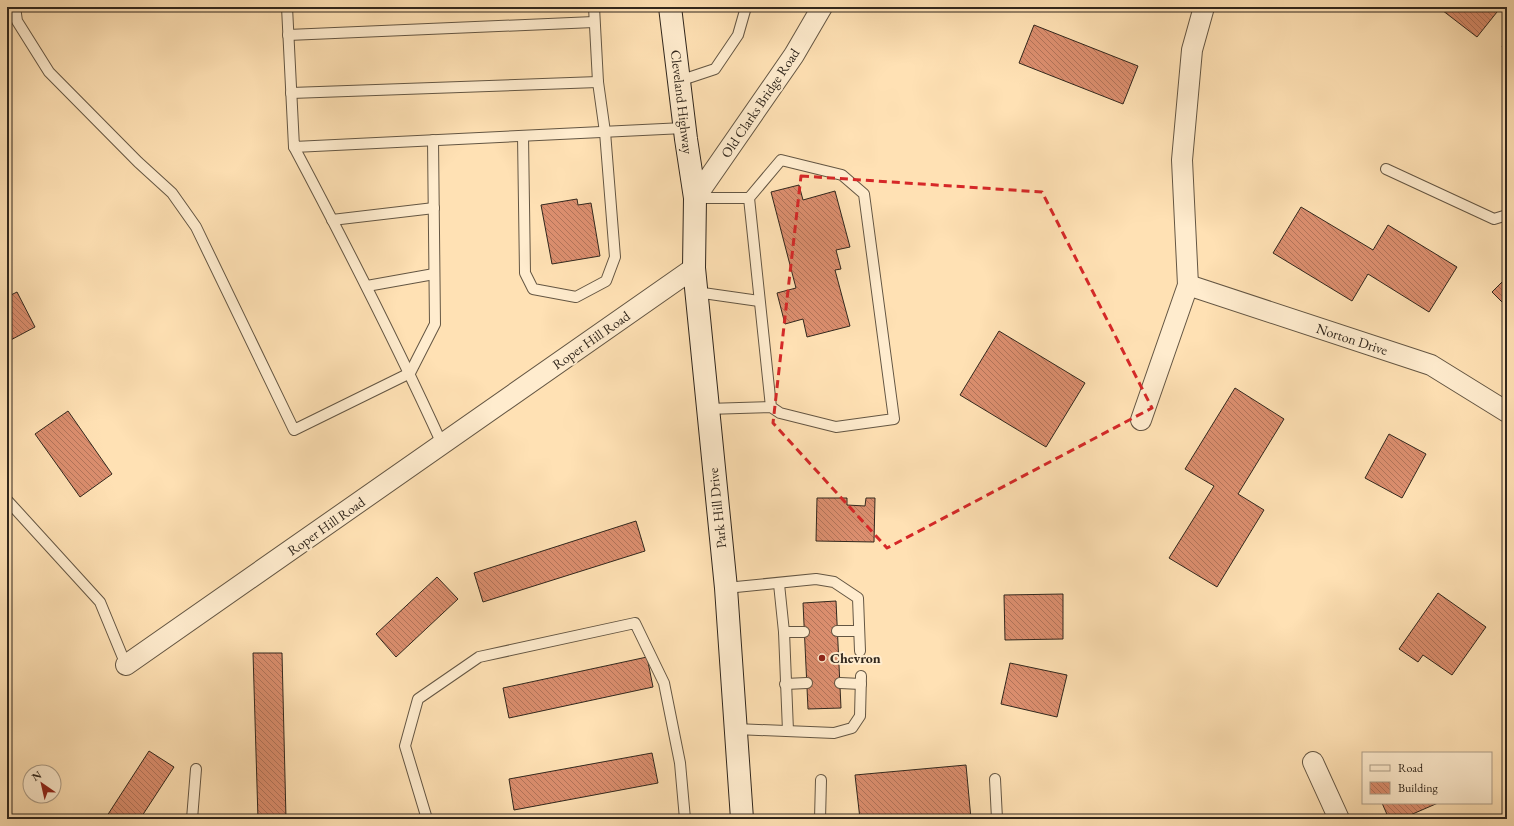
<svg xmlns="http://www.w3.org/2000/svg" width="1514" height="826" font-family="'EB Garamond',serif">
<style>
.building{fill:url(#building-back-hatch);stroke:#31271d}
.lines{fill:none;stroke-linecap:round;stroke-linejoin:round}
.service-casing{stroke:#645643;stroke-width:12}
.minor-casing{stroke:#645643;stroke-width:22}
.secondary-casing{stroke:#31271d;stroke-width:24}
.service{stroke:#ffecce;stroke-width:10}
.minor{stroke:#ffecce;stroke-width:20}
.secondary{stroke:#ffecce;stroke-width:22}
.marked{fill:none;stroke:#d62828;stroke-width:3;stroke-dasharray:8 5;stroke-linejoin:round}
.poi-dot{fill:#8f2418;stroke:#ffecce;stroke-width:1.5}
.labels{text-anchor:middle;dominant-baseline:central;stroke-width:4;stroke-linejoin:round;paint-order:stroke}
.street-label{font-size:14px;fill:#31271d;stroke:#ffecce}
.poi-label{font-size:14px;font-weight:bold;fill:#31271d;stroke:#ffecce;text-anchor:start}
</style>
<defs>
<pattern id="building-back-hatch" width="6" height="6" patternUnits="userSpaceOnUse"><rect width="6" height="6" fill="#db8e6e"/><path d="M-1 5l2 2M0 0l6 6M5-1l2 2" fill="none" stroke="#b2745a"/></pattern>
</defs>
<rect width="100%" height="100%" fill="#ffe1b4"/>
<filter id="stains"><feTurbulence type="fractalNoise" baseFrequency=".005" numOctaves="4"/><feColorMatrix values="0 0 0 0 .2 0 0 0 0 .09 0 0 0 0 .02 0 0 0 .5 -.17"/></filter>
<radialGradient id="worn" r=".72"><stop offset=".6" stop-color="#630" stop-opacity="0"/><stop offset="1" stop-color="#630" stop-opacity=".3"/></radialGradient>
<g class="building">
<polygon points="1438,7 1501,7 1477,37"/>
<polygon points="1034,25 1138,66 1123,104 1019,63"/>
<polygon points="1507,39 1507,50 1502,47"/>
<polygon points="799,185 803,200 835,191 850,247 836,250 841,269 835,270 850,326 807,337 803,319 785,324 777,293 796,288 771,192"/>
<polygon points="577,199 578,205 591,203 600,256 552,264 541,205"/>
<polygon points="1301,207 1373,250 1388,225 1457,267 1429,312 1368,274 1352,301 1273,253"/>
<polygon points="1507,277 1507,307 1492,292"/>
<polygon points="17,292 35,327 7,342 7,297"/>
<polygon points="999,331 1085,383 1046,447 960,395"/>
<polygon points="1235,388 1284,419 1238,494 1264,510 1217,587 1169,558 1214,486 1185,469"/>
<polygon points="68,411 112,474 80,497 35,434"/>
<polygon points="1389,434 1426,454 1402,498 1365,478"/>
<polygon points="817,498 847,498 847,505 865,506 866,498 875,498 874,542 816,541"/>
<polygon points="636,521 645,551 483,602 474,573"/>
<polygon points="437,577 458,599 396,657 376,634"/>
<polygon points="1438,593 1486,627 1452,675 1423,655 1418,662 1399,649"/>
<polygon points="1063,594 1063,639 1005,640 1004,595"/>
<polygon points="836,601 841,708 808,709 803,603"/>
<polygon points="253,653 282,653 286,819 258,819"/>
<polygon points="647,657 653,687 509,718 503,688"/>
<polygon points="1010,663 1067,675 1057,717 1001,704"/>
<polygon points="149,751 174,767 140,819 105,819"/>
<polygon points="652,753 658,783 514,810 509,779"/>
<polygon points="966,765 971,819 860,819 855,775"/>
<polygon points="1382,803 1438,803 1401,819 1389,819"/>
</g>
<g class="lines">
<g class="service-casing">
<g id="service">
<polyline points="15,7 17,21 49,72 138,162 172,193 196,227 294,430 410,373 435,324 433,140"/>
<polyline points="287,7 294,147 684,128"/>
<polyline points="288,35 594,22"/>
<polyline points="679,81 715,69 738,35 746,7"/>
<polyline points="291,93 598,82"/>
<polyline points="523,136 525,273 533,289 576,297 606,281 615,257 605,132 598,82 594,7"/>
<path d="M 294,147 C 346,245 396,343 442,444"/>
<polyline points="1386,169 1494,219 1507,215"/>
<polyline points="695,198 749,198"/>
<polyline points="332,220 434,208"/>
<polyline points="367,286 434,274"/>
<polyline points="696,292 759,301"/>
<polyline points="707,409 771,407 780,413 836,427 894,419 864,194 842,175 781,160 749,198 771,407"/>
<polyline points="7,500 100,602 126,665"/>
<polyline points="779,584 784,632 788,731"/>
<polyline points="726,588 816,579 834,582 858,598 860,651"/>
<polyline points="837,631 859,631"/>
<polyline points="784,632 804,632"/>
<polyline points="840,683 861,684"/>
<polyline points="785,684 807,683"/>
<polyline points="736,729 834,733 852,728 860,716 861,676"/>
<polyline points="995,779 997,819"/>
<polyline points="192,819 196,769"/>
<polyline points="427,819 405,746 418,699 479,657 635,623 664,683 680,763 685,819"/>
<polyline points="820,819 821,780"/>
</g>
</g>
<g class="minor-casing">
<g id="minor">
<polyline points="695,198 794,55 822,7"/>
<polyline points="1188,285 1431,365 1507,412"/>
<polyline points="1141,420 1188,285 1182,160 1192,50 1204,7"/>
<polyline points="126,665 694,268"/>
<polyline points="1313,762 1339,819"/>
</g>
</g>
<g class="secondary-casing">
<polyline id="secondary" points="670,7 686,139 695,198 694,268 726,588 742,819"/>
</g>
<use href="#service" class="service"/>
<use href="#minor" class="minor"/>
<use href="#secondary" class="secondary"/>
</g>
<path class="marked" d="M 801,176 L 1042,192 L 1152,408 L 887,548 L 773,423 Z"/>
<circle class="poi-dot" cx="822" cy="658" r="4"/>
<g class="labels">
<g class="street-label">
<text transform="translate(682 102) rotate(83)">Cleveland Highway</text>
<text transform="translate(760 103) rotate(-56)">Old Clarks Bridge Road</text>
<text transform="translate(1352 339) rotate(18)">Norton Drive</text>
<text transform="translate(591 340) rotate(-35)">Roper Hill Road</text>
<text transform="translate(717 508) rotate(-96)">Park Hill Drive</text>
<text transform="translate(326 526) rotate(-35)">Roper Hill Road</text>
</g>
<g class="poi-label">
<text x="830" y="658">Chevron</text>
</g>
</g>
<rect width="1514" height="826" fill="none" stroke="#ffe1b4" stroke-width="24"/>
<rect x="8" y="8" width="1498" height="810" fill="none" stroke="#31271d" stroke-width="2"/>
<rect x="12" y="12" width="1490" height="802" fill="none" stroke="#31271d"/>
<rect x="1362" y="752" width="130" height="52" fill="#ffecce" stroke="#ad9d87"/>
<rect x="1370" y="765" width="20" height="6" fill="#ffecce" stroke="#ad9d87"/>
<text x="1398" y="772" font-size="12" fill="#31271d">Road</text>
<rect x="1370" y="782" width="20" height="12" fill="url(#building-back-hatch)" stroke="#ad9d87"/>
<text x="1398" y="792" font-size="12" fill="#31271d">Building</text>
<g transform="translate(42 784) rotate(326)"><circle r="19" fill="#ffecce" stroke="#ad9d87"/>
<path d="M0-3L7 15L0 10L-7 15Z" fill="#8f2418"/>
<text y="-6" font-size="11" font-weight="bold" text-anchor="middle" fill="#31271d">N</text>
</g>
<rect width="100%" height="100%" filter="url(#stains)"/>
<rect width="100%" height="100%" fill="url(#worn)"/>
</svg>
